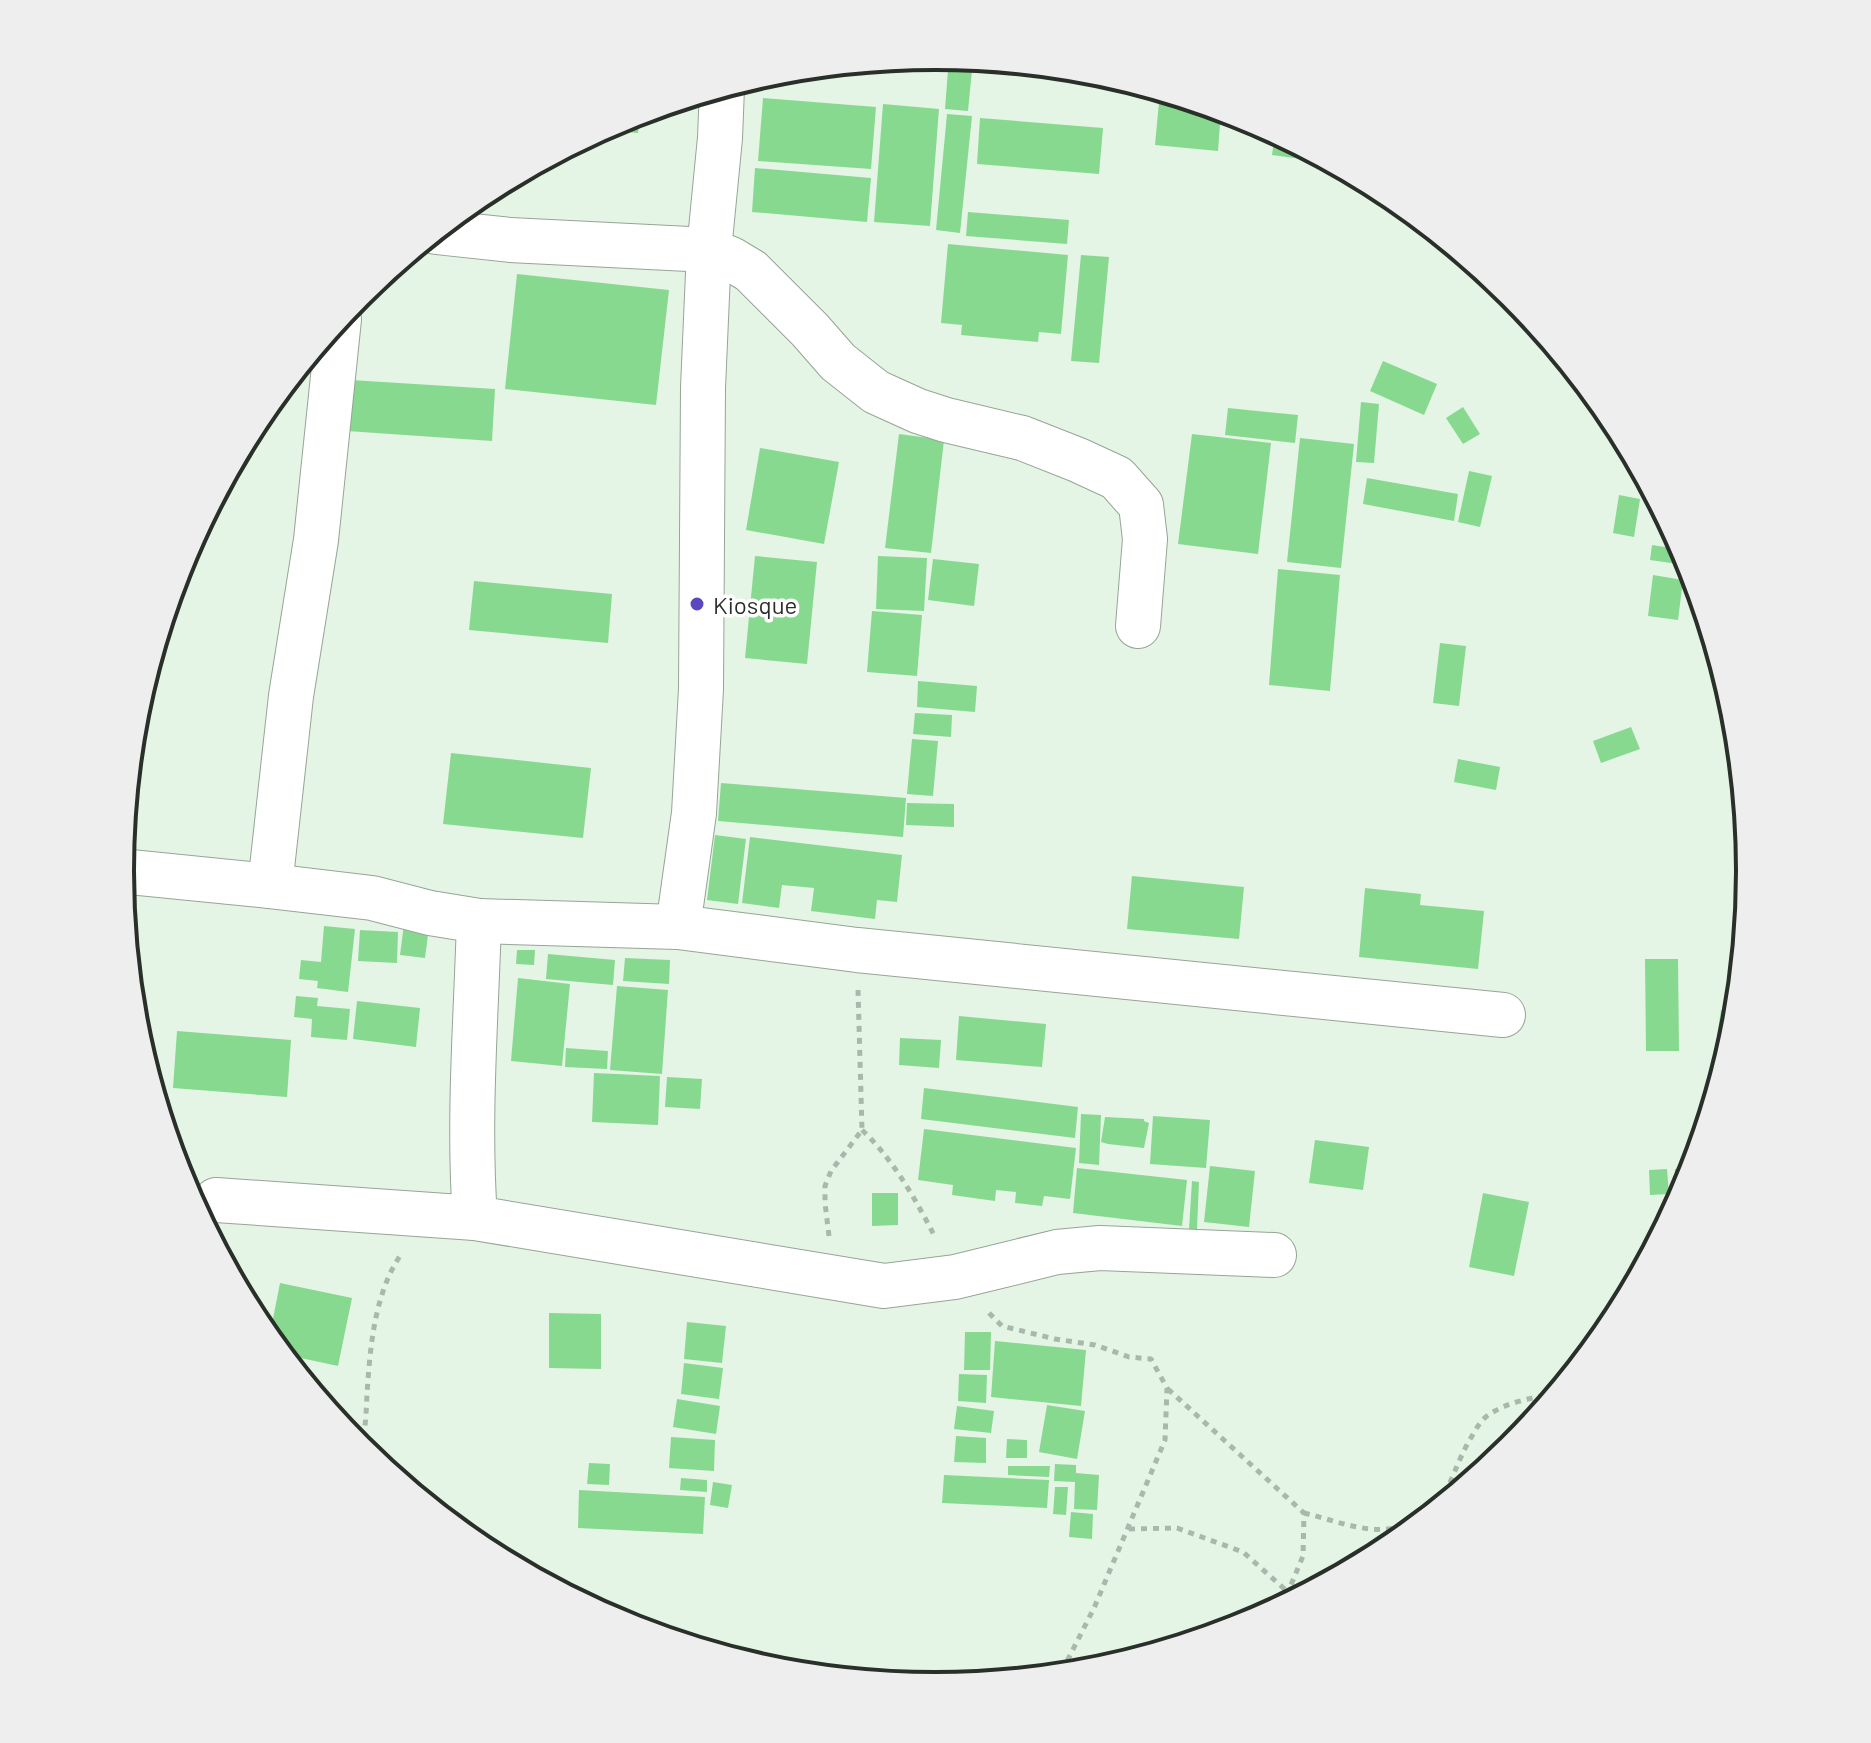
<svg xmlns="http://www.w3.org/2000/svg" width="1871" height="1743" font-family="Barlow,sans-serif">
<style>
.building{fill:#88d990}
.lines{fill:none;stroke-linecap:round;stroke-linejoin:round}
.street-casing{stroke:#95a596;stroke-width:46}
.path{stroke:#aab8ab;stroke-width:5;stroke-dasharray:6 6;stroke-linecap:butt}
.street{stroke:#fff;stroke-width:44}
.poi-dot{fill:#5b48c0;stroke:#fff;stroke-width:3}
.labels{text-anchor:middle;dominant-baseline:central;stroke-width:7;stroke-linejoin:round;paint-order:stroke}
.poi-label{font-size:24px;fill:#292f29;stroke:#fff;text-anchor:start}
.rim{fill:none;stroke:#292f29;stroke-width:4}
</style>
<rect width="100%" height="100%" fill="#e4f5e5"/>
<g class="building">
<polygon points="949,57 973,60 968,111 945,109"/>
<polygon points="1160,91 1221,110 1218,151 1155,145"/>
<polygon points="763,98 876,107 871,169 758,161"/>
<polygon points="883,104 939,109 930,226 874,222"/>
<polygon points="640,113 638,133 602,130 624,118"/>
<polygon points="947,114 972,116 960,233 936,230"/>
<polygon points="980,118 1103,128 1099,174 977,164"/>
<polygon points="1275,133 1331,162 1330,163 1272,155"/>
<polygon points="755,168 871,178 867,222 752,212"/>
<polygon points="968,212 1069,220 1067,244 966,236"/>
<polygon points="948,244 1068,255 1061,334 1039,332 1038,342 961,335 962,325 941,323"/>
<polygon points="1081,255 1109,257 1099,363 1071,361"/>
<polygon points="517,274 669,290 656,405 505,389"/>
<polygon points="1383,361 1437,384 1424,415 1370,391"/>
<polygon points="351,380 495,389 492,441 347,431"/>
<polygon points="1361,402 1379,404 1374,463 1356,462"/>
<polygon points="1463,407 1480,434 1463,444 1446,418"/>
<polygon points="1228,408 1298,415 1295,443 1225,435"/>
<polygon points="899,434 944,440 931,553 885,548"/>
<polygon points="1192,434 1271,443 1258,554 1178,544"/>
<polygon points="1300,438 1354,444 1341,568 1287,562"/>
<polygon points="760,448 839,462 824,544 746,530"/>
<polygon points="1469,471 1492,476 1480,527 1458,522"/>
<polygon points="1367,478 1458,494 1454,521 1363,504"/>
<polygon points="1649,486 1656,497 1657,500 1649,500"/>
<polygon points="1619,495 1640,499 1634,537 1613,533"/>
<polygon points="1667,519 1677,537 1679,541 1664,539"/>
<polygon points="1652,545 1684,550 1687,555 1685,565 1650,560"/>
<polygon points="755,556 817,562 807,664 745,658"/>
<polygon points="878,556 927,558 924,611 876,609"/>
<polygon points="933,559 979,564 974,606 928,600"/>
<polygon points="1278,569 1340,575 1330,691 1269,685"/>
<polygon points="1653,575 1683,580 1678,620 1648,616"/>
<polygon points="474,581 612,594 608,643 469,630"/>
<polygon points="872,611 922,615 917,676 867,672"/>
<polygon points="1440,643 1466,646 1459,706 1433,703"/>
<polygon points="918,681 977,686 975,712 917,707"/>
<polygon points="915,713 952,715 951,737 913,734"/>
<polygon points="1631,727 1640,749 1601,763 1593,741"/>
<polygon points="912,739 938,741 933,796 907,794"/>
<polygon points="451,753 591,768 583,838 443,824"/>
<polygon points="1458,759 1500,767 1496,790 1454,782"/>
<polygon points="721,783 906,798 903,837 718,821"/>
<polygon points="907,803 954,804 954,827 906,825"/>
<polygon points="715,835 746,839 738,904 707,900"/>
<polygon points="750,837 902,855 897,902 877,900 875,919 811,911 814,888 782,885 779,908 742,903"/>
<polygon points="1132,876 1244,887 1239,939 1127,929"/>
<polygon points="1739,886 1749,887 1747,917 1735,916"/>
<polygon points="1365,888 1421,894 1420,905 1484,911 1478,969 1359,957"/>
<polygon points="404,924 429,927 425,958 400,955"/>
<polygon points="324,926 355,929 348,992 317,988 318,981 299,979 301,960 321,962"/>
<polygon points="360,930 398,932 397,963 358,961"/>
<polygon points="517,950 535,950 534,965 516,964"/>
<polygon points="548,954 615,960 613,985 546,979"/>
<polygon points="625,958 670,960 669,984 623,981"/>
<polygon points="1645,959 1678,959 1679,1051 1646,1051"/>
<polygon points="518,978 570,984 562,1066 511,1061"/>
<polygon points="617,986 668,990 662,1074 610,1070"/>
<polygon points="296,996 318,998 317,1006 350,1009 347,1040 311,1037 312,1019 294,1017"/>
<polygon points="357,1001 420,1008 416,1047 353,1039"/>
<polygon points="1721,1010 1737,1012 1733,1037 1717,1036"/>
<polygon points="959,1016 1046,1024 1042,1067 956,1060"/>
<polygon points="177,1031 291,1040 287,1097 173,1088"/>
<polygon points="900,1038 941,1040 939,1068 899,1065"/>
<polygon points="566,1048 608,1051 607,1069 565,1067"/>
<polygon points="594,1073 660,1076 658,1125 592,1122"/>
<polygon points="667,1077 702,1079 700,1109 665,1107"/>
<polygon points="924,1088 1078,1107 1075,1138 921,1119"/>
<polygon points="1081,1114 1101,1115 1099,1165 1079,1163"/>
<polygon points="1153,1116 1210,1120 1206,1168 1150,1164"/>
<polygon points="1105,1117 1144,1119 1144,1121 1149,1123 1144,1148 1108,1144 1101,1142"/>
<polygon points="924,1129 1076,1148 1070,1199 1044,1196 1042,1206 1015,1203 1016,1192 996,1190 995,1201 952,1195 953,1185 918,1180"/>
<polygon points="1315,1140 1369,1147 1363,1190 1309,1183"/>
<polygon points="1210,1166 1255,1171 1249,1227 1204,1222"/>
<polygon points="1077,1168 1187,1180 1182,1226 1073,1213"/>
<polygon points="1667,1169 1669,1194 1650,1195 1649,1170"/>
<polygon points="1675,1169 1693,1170 1684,1194 1674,1193"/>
<polygon points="1192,1181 1199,1182 1197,1229 1189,1229"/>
<polygon points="872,1193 898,1193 898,1225 872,1226"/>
<polygon points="1483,1193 1529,1202 1514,1276 1469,1267"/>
<polygon points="280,1283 352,1298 338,1366 282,1354 269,1339"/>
<polygon points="549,1313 601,1314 601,1369 549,1368"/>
<polygon points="687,1322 726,1326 722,1363 684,1359"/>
<polygon points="965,1332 991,1332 990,1370 964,1370"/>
<polygon points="995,1341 1086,1350 1081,1406 991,1397"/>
<polygon points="684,1363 723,1368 719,1399 681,1394"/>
<polygon points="959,1374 987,1375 986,1403 958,1401"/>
<polygon points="677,1399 720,1406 716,1434 673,1427"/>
<polygon points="1047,1405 1085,1411 1077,1459 1039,1452"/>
<polygon points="957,1406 994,1411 991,1433 954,1429"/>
<polygon points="956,1436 986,1438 986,1463 954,1462"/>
<polygon points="671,1437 715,1440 714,1471 669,1468"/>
<polygon points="1007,1439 1027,1440 1027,1458 1006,1458"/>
<polygon points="589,1463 610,1464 609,1485 587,1484"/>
<polygon points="1055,1464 1076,1465 1076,1473 1099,1475 1097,1510 1074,1509 1075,1482 1054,1481"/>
<polygon points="1008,1466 1050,1466 1049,1477 1008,1475"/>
<polygon points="944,1475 1049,1480 1047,1508 942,1503"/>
<polygon points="681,1478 707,1480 707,1492 680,1490"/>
<polygon points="713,1482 732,1485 728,1508 710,1505"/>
<polygon points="1055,1487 1068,1487 1066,1515 1053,1514"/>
<polygon points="579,1490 705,1497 703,1534 578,1528"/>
<polygon points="1071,1512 1093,1514 1092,1539 1069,1537"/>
</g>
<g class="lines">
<g class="street-casing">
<g id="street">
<polyline points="436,232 510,240 709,250 731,259 751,271 810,330 838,362 876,392 918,411 946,420 1022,438 1078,460 1117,478 1141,505 1145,539 1138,626"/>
<polyline points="120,871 270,886 372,898 430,913 479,921"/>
<polyline points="270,886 291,696 316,540 339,319"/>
<polyline points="678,927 694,813 701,689 703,388 709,250 720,138 722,88"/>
<polyline points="216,1200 475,1218"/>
<path d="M 1274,1255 L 1100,1248 L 1057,1252 L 955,1277 L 884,1286 L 475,1218 C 468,1119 476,1020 479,921 L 678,927 L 857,950 L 1503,1015"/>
</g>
</g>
<g class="path">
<path d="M 862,1130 C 893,1159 916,1200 935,1237"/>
<polyline points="829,1236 825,1203 825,1186 831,1171 862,1130 858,990"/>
<polyline points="989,1313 1002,1326 1055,1339 1095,1345 1129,1357 1151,1359 1167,1388 1165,1440 1094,1608 1060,1675"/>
<polyline points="1168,1389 1304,1513 1303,1556 1288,1592 1291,1601"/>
<path d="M 360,1449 C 366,1431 366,1413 367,1394 C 370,1349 374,1295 400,1256"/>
<path d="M 1304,1513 C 1330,1519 1361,1532 1388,1529 C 1447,1522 1445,1484 1469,1441 C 1474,1433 1479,1422 1487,1416 C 1506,1402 1534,1397 1557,1394"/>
<polyline points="1129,1529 1177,1528 1243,1552 1288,1592"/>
</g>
<use href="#street" class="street"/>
</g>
<circle class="poi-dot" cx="697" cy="604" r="8"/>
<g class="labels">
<g class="poi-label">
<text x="713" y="604">Kiosque</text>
</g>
</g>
<path d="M0 0H1871V1743H0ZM134 871a801 801 0 1 1 1602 0a801 801 0 1 1-1602 0Z" fill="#eee" fill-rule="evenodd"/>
<path class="rim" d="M134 871a801 801 0 1 1 1602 0a801 801 0 1 1-1602 0Z"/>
</svg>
